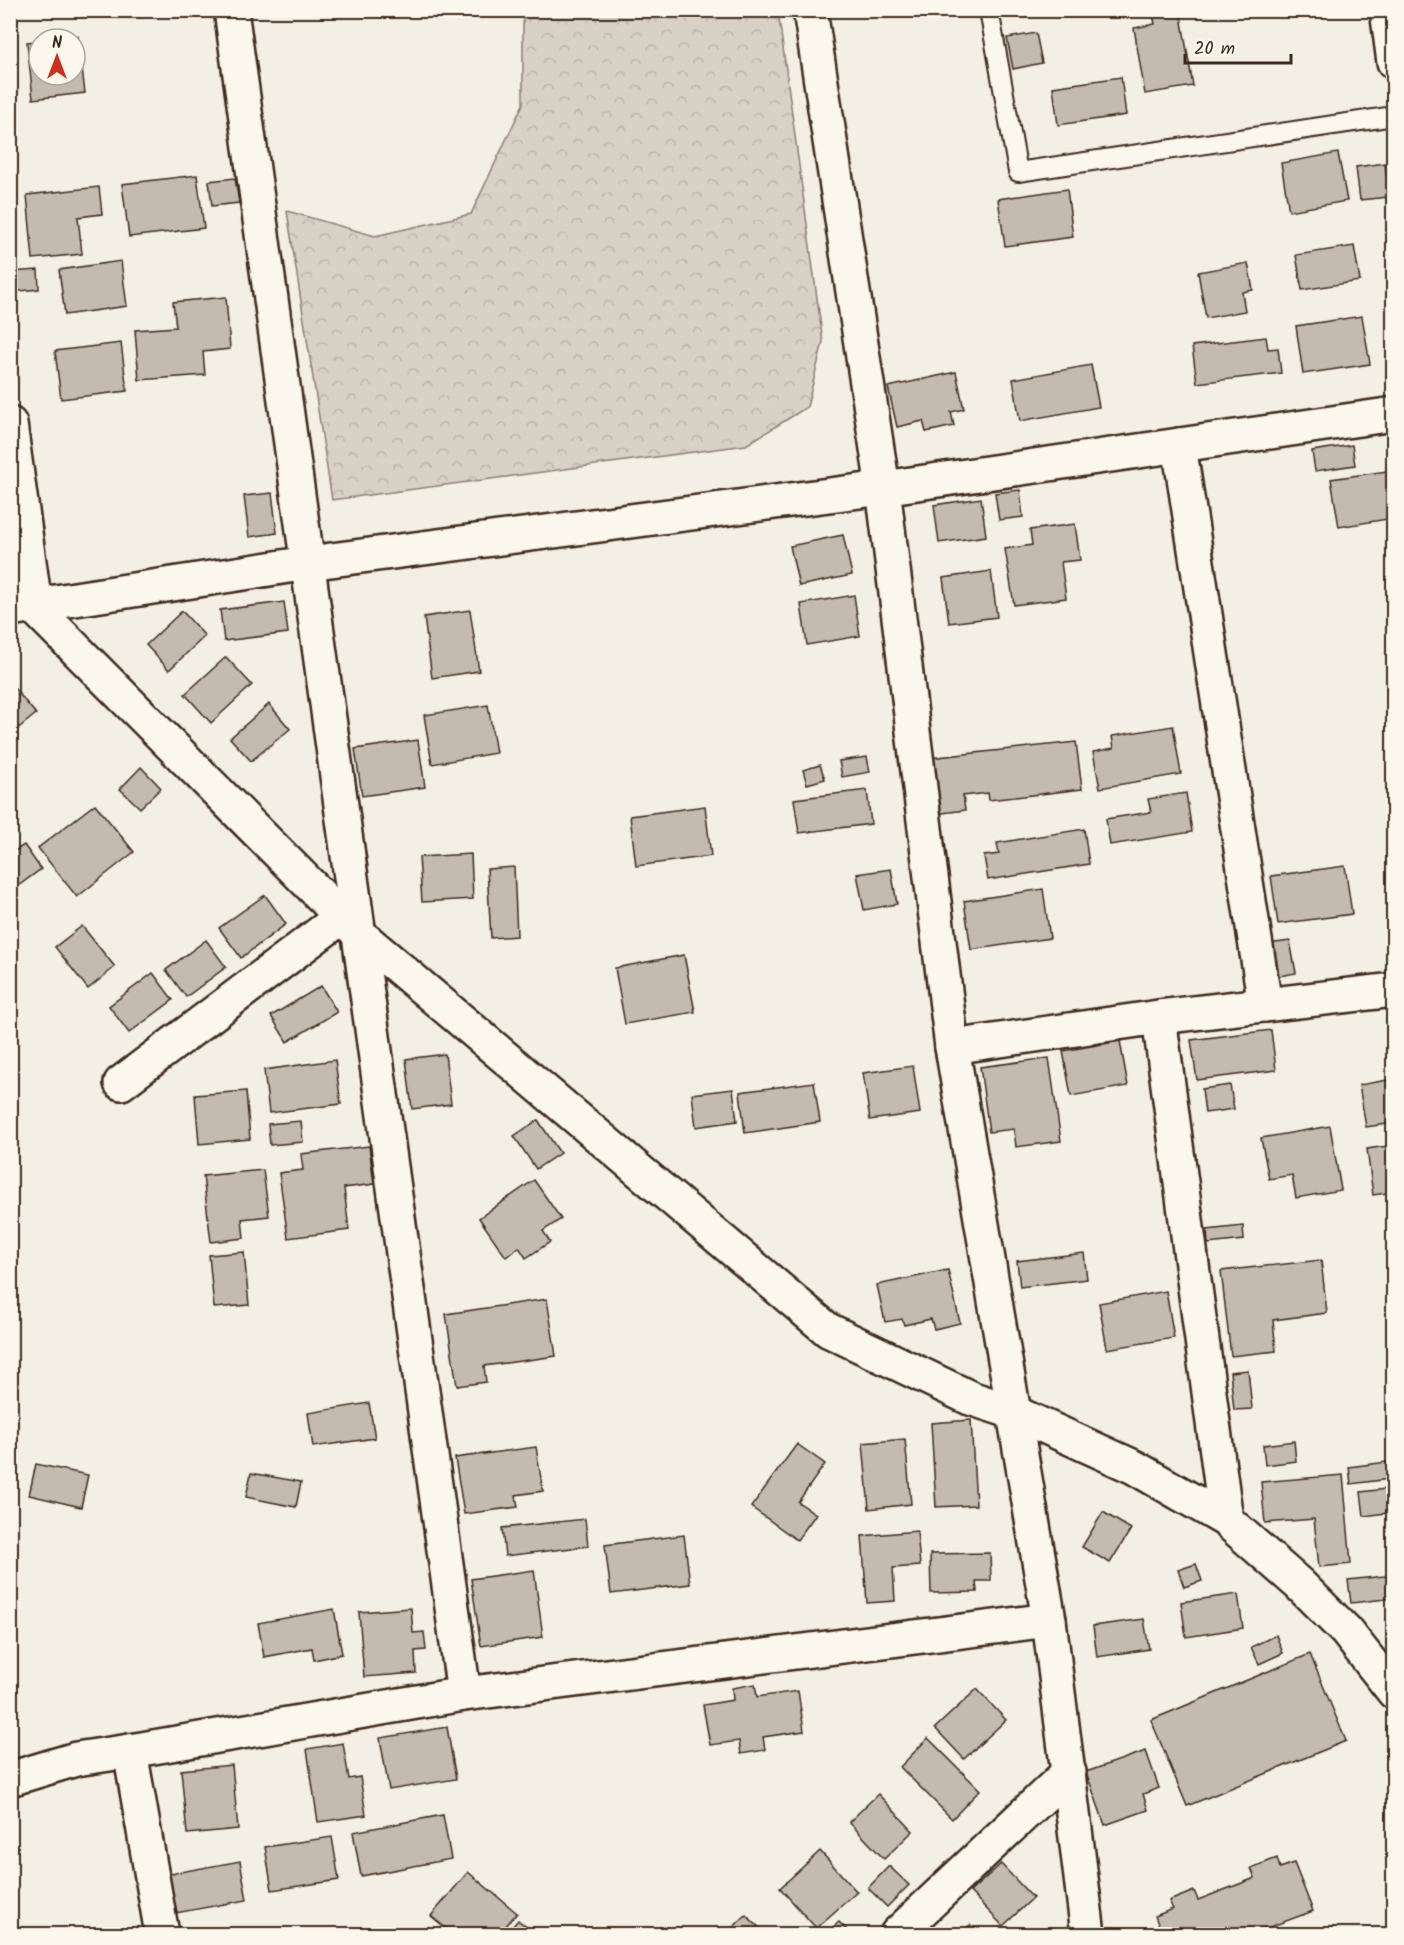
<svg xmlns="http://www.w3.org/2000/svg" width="1404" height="1945" font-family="Kalam,sans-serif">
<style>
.forest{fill:url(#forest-crowns);stroke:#8a7e72;stroke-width:1.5}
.building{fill:#c3bbb0;stroke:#3b2a1e;stroke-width:1.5}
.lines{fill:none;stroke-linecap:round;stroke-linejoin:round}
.lane-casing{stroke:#3b2a1e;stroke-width:22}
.street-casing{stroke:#3b2a1e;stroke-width:38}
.secondary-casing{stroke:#3b2a1e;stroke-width:38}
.lane{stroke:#fbf7ec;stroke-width:18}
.street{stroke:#fbf7ec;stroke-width:33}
.secondary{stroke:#fbf7ec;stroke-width:33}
</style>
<defs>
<pattern id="forest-crowns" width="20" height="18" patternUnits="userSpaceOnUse" patternTransform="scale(1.5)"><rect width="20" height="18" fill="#d8d1c6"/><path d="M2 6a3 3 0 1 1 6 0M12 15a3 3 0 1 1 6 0" fill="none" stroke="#bab4aa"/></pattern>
</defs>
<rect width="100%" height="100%" fill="#f3efe4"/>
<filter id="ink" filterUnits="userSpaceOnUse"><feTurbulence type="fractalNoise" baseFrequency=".0167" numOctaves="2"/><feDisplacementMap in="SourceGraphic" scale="12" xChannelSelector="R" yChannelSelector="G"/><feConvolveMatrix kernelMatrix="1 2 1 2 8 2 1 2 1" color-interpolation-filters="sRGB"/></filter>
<g filter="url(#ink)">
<polygon class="forest" points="523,11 778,11 823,342 807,407 746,445 332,500 287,211 375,236 471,214 523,104"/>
<g class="building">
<polygon points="1152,10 1180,10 1193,86 1145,94 1134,28 1155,24"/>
<polygon points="1036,33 1042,63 1013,69 1007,38"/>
<polygon points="78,36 85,93 33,99 27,42 39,41 39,75 75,75 75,39 54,39"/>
<polygon points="1121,77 1126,115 1058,125 1053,87"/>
<polygon points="1338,153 1347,201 1289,211 1281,163"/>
<polygon points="1385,163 1389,197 1360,200 1356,167"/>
<polygon points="197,175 204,228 129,237 122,184"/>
<polygon points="235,178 239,203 212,206 209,181"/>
<polygon points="99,187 102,214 78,217 82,254 33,259 27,195"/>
<polygon points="1067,189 1073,237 1005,246 998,199"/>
<polygon points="1354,246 1360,281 1302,290 1296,255"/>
<polygon points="121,261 127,306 65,315 59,270"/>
<polygon points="1248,263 1253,290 1242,292 1245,311 1206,318 1198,272"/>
<polygon points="38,270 39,289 10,292 10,272"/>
<polygon points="226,297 230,349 203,352 205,375 139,380 135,330 176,327 173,302"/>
<polygon points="1362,316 1370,364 1303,374 1296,326"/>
<polygon points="1266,337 1268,349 1278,348 1281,373 1197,383 1192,346"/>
<polygon points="121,343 127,391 61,399 55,351"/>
<polygon points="1091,365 1099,407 1020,421 1013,379"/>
<polygon points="956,372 964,409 951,412 954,426 926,432 923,421 897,427 888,387"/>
<polygon points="1352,445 1355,465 1315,471 1312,451"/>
<polygon points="1394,470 1394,525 1393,518 1339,527 1331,479"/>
<polygon points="1020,490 1023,517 999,520 995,493"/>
<polygon points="272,493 277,533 249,537 244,496"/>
<polygon points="981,498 986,536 939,543 934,505"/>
<polygon points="1075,524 1080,560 1061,562 1066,598 1014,605 1005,549 1032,545 1030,530"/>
<polygon points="843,535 852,575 799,586 790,546"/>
<polygon points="991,571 997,617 949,623 943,578"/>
<polygon points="854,595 860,636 807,645 801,604"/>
<polygon points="284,602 288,633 224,641 220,610"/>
<polygon points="470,610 479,671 432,678 424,617"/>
<polygon points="182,611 205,636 169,670 146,645"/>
<polygon points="226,657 252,685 211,723 185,694"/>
<polygon points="14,688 36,714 10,735 10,691"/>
<polygon points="269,704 290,729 251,761 230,738"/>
<polygon points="488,705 496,753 432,764 424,715"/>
<polygon points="1173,726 1181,774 1100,788 1093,752 1114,748 1112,736"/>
<polygon points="418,740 425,787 362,796 355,749"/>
<polygon points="1076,742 1082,789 989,800 988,793 963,796 965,810 935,814 929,758"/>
<polygon points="867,757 870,772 842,777 839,761"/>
<polygon points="820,765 825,779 807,784 803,770"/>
<polygon points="141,767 161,788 140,808 120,789"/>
<polygon points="867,790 871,824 799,833 794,799"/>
<polygon points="1186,793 1192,832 1110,845 1106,819 1151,812 1148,799"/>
<polygon points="95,804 134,852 77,897 38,848"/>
<polygon points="705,806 711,856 636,866 630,816"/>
<polygon points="1084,829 1089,864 988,880 984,856 999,854 997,843"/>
<polygon points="24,845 41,869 14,889 10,885 10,854"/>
<polygon points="471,854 473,899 422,902 419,857"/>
<polygon points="1345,866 1352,914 1278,924 1271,876"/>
<polygon points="514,867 517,936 491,938 487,869"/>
<polygon points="891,869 897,904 864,910 857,874"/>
<polygon points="1043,889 1050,938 971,950 964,901"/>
<polygon points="265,895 286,924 241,958 219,928"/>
<polygon points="82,926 115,967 88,989 55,947"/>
<polygon points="206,940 226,967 186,997 166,970"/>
<polygon points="1290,941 1296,973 1274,977 1268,944"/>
<polygon points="684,955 695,1012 625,1024 615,968"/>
<polygon points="153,973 173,1000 129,1033 109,1006"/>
<polygon points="321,986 337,1012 287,1042 271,1016"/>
<polygon points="1271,1030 1276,1070 1197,1080 1191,1040"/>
<polygon points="1120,1041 1128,1086 1071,1096 1063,1051"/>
<polygon points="445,1054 451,1104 412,1109 406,1059"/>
<polygon points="1049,1058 1061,1141 1016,1147 1014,1129 989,1132 980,1067"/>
<polygon points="335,1060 341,1104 269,1113 264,1070"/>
<polygon points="913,1066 920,1113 870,1120 863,1073"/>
<polygon points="1394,1079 1394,1123 1366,1127 1359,1085"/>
<polygon points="814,1082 820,1122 745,1133 740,1092"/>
<polygon points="1230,1085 1234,1109 1205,1113 1202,1089"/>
<polygon points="733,1089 737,1121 696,1127 692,1094"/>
<polygon points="246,1091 250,1139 199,1144 195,1095"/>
<polygon points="538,1120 560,1153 536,1169 514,1136"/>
<polygon points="301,1121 303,1142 270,1145 268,1124"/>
<polygon points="1330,1126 1341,1190 1296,1198 1292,1175 1269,1179 1261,1138"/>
<polygon points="1394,1145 1394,1192 1373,1195 1367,1149"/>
<polygon points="369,1146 374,1184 344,1188 349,1230 288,1238 279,1173 303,1170 301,1154"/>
<polygon points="263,1170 269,1216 242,1219 244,1238 211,1242 203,1176"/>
<polygon points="534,1180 561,1219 543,1231 550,1242 526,1258 519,1247 506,1257 479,1218"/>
<polygon points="1243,1226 1244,1240 1208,1244 1207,1230"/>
<polygon points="244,1252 249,1305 214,1308 209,1255"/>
<polygon points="1084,1253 1087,1279 1020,1287 1017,1261"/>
<polygon points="1321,1260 1327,1313 1273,1320 1276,1351 1231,1356 1221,1271"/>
<polygon points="948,1270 960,1323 934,1329 931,1319 904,1325 902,1319 885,1322 877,1285"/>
<polygon points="1166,1291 1174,1338 1107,1349 1099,1303"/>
<polygon points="547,1299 556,1356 484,1366 486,1382 457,1386 446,1314"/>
<polygon points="1248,1370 1252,1409 1234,1410 1230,1372"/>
<polygon points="369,1403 375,1438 313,1447 308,1413"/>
<polygon points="971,1420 976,1505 936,1507 931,1423"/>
<polygon points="905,1439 911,1504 869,1509 863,1443"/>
<polygon points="1294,1441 1296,1461 1265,1465 1263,1445"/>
<polygon points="797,1444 825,1464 798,1502 816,1514 797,1540 751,1507"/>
<polygon points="536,1447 543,1491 516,1495 518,1507 464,1514 455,1458"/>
<polygon points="1387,1462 1389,1479 1351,1484 1349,1467"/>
<polygon points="36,1464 88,1475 81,1507 29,1495"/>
<polygon points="251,1473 301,1482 296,1507 246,1497"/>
<polygon points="1343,1475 1351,1564 1319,1567 1314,1519 1265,1523 1261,1482"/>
<polygon points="1394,1488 1394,1512 1364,1516 1361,1492"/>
<polygon points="1103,1512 1131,1529 1110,1563 1082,1547"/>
<polygon points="585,1519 588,1546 505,1556 502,1528"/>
<polygon points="917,1531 920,1566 893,1568 895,1601 867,1603 862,1536"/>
<polygon points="684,1535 690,1584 611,1594 605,1545"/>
<polygon points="990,1553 991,1581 976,1581 977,1592 931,1593 930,1554"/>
<polygon points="1196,1564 1202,1581 1184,1587 1178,1570"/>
<polygon points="534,1570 543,1637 481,1646 471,1579"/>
<polygon points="1394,1575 1394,1598 1351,1603 1348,1580"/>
<polygon points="1238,1594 1243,1628 1186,1637 1181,1602"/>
<polygon points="411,1608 413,1633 424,1632 426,1650 415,1651 416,1673 364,1677 359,1612"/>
<polygon points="334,1609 342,1654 314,1660 312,1648 264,1657 258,1623"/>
<polygon points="1144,1619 1149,1649 1097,1657 1093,1626"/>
<polygon points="1276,1635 1283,1653 1259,1664 1251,1647"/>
<polygon points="1310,1654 1346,1741 1187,1806 1151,1720"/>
<polygon points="755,1684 757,1697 798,1691 804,1731 763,1737 765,1750 741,1754 739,1741 710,1745 703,1705 733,1700 732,1688"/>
<polygon points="977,1689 1006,1720 964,1759 935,1728"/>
<polygon points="447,1727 456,1779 389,1790 380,1738"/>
<polygon points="928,1738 980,1790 952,1819 900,1767"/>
<polygon points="343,1743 349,1779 360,1777 366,1815 318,1822 307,1749"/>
<polygon points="1146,1751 1159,1788 1143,1794 1148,1810 1105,1825 1086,1772"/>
<polygon points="232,1765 238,1829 187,1834 181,1770"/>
<polygon points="878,1794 913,1831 884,1859 849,1822"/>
<polygon points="443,1815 451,1859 361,1876 353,1832"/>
<polygon points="332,1837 339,1880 272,1890 265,1847"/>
<polygon points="820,1851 857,1892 816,1928 780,1888"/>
<polygon points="1277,1858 1280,1868 1294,1863 1313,1911 1251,1934 1162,1934 1155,1916 1173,1909 1169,1901 1194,1891 1198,1900 1255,1878 1251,1868"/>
<polygon points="240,1861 247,1900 176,1913 169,1874"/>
<polygon points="1001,1864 1033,1898 1003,1926 970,1892"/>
<polygon points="889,1866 909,1885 887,1907 868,1888"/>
<polygon points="468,1872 517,1913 499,1934 453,1934 431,1916"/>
<polygon points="746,1915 766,1934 726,1934"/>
<polygon points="518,1920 535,1934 506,1934"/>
<polygon points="839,1922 851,1934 825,1934"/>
<polygon points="970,1925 979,1934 959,1934"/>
</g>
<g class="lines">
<g class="lane-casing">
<polyline id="lane" points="989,10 1018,172 1394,116"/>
</g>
<g class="street-casing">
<g id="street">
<polyline points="231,10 464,1694"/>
<polyline points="810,10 883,488 952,1047 1049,1620 1088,1934"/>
<polyline points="1387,10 1394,62"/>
<polyline points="10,424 35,605"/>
<polyline points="1179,445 1265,1005"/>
<polyline points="10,609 308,563 883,488 1394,414"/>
<polyline points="1159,1017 1226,1520"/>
<polyline points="952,1047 1159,1017 1394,990"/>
<polyline points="121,1083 343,916"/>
<polyline points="10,1779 76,1759 130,1751"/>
<polyline points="162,1934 130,1751 464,1694 1049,1620"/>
<polyline points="897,1934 1069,1772"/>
</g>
</g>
<g class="secondary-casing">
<polyline id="secondary" points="10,583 360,935 828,1330 970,1398 1013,1412 1134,1467 1226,1520 1299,1584 1346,1631 1394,1692"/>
</g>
<use href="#lane" class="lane"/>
<use href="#street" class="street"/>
<use href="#secondary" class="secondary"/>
</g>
</g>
<rect width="1404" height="1945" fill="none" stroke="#fbf7ec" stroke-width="36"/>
<rect x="18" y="18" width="1368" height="1909" fill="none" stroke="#3b2a1e" stroke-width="2" filter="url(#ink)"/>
<g transform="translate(57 57)"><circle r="28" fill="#fbf7ec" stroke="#aea59a" stroke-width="1.5"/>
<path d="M0-4.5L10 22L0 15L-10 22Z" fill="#c8321e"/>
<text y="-9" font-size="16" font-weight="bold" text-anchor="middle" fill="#3b2a1e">N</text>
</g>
<path d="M1185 54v9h106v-9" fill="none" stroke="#3b2a1e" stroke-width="3"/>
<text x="1194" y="54" font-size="18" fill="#3b2a1e" stroke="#fbf7ec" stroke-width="4.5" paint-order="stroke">20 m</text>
</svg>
